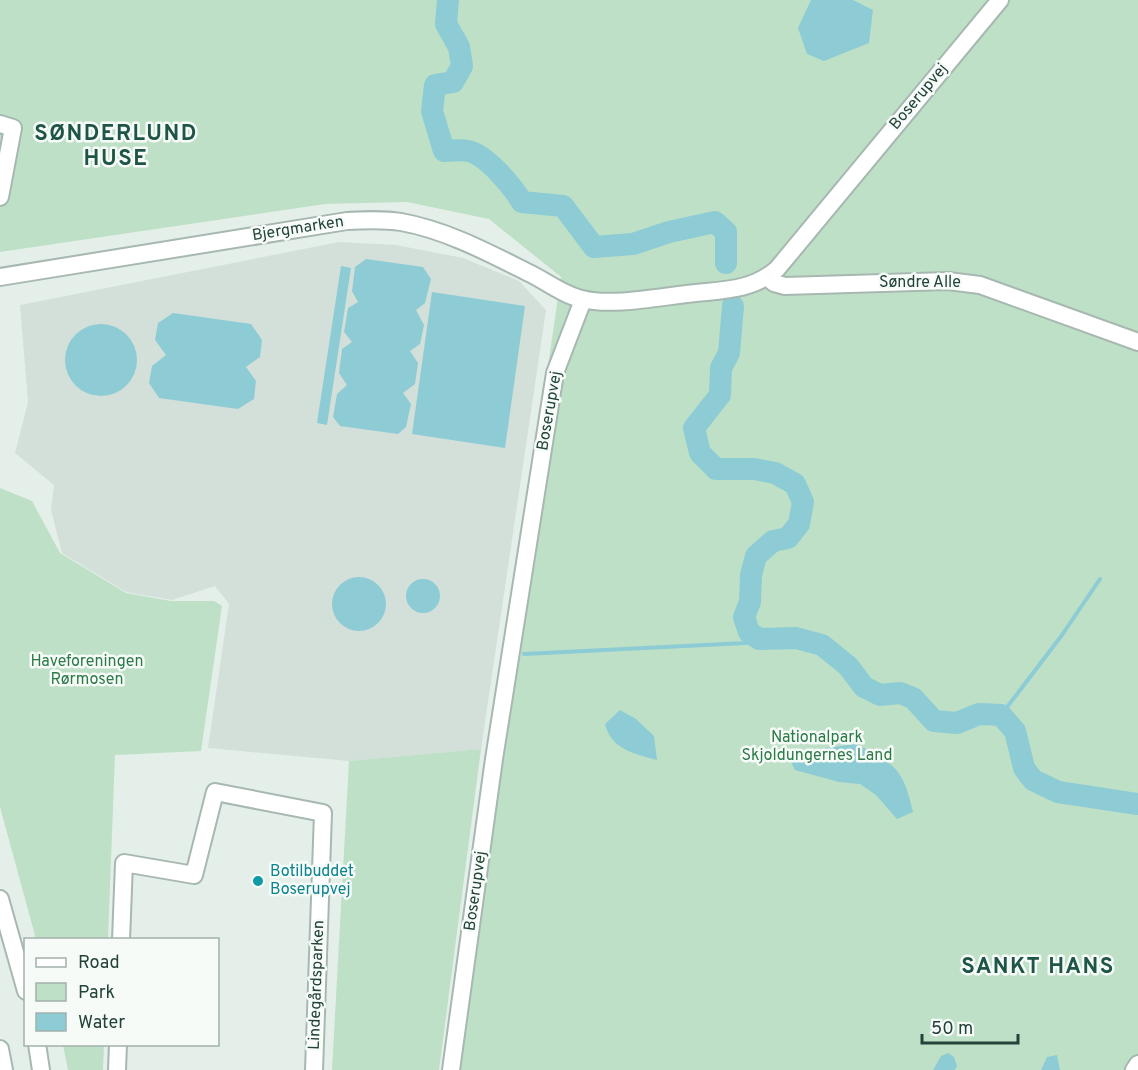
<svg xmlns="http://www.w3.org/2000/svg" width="1138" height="1070" font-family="Overpass,sans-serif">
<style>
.built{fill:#d3dfd9}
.green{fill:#bee0c6}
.water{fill:#8dccd5}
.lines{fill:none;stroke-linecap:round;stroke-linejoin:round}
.stream{stroke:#8dccd5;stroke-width:4}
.river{stroke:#8dccd5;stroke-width:22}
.minor-casing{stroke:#a7b8b1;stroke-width:20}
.minor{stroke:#fff;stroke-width:16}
.culture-dot{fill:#0f9aa8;stroke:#f6fbf8;stroke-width:2}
.labels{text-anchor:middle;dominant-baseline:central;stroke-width:5;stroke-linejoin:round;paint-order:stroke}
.street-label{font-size:16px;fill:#234239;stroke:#f6fbf8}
.park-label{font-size:16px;fill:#2c7a48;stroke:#f6fbf8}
.culture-label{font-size:16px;fill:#0d838f;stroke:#f6fbf8;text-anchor:start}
.district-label{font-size:22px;font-weight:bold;letter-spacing:1.5px;fill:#1e5546;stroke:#f6fbf8}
</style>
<rect width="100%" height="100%" fill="#e5efea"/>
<polygon class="built" points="339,242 396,245 463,258 519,281 546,310 481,749 349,761 208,748 229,604 215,586 172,600 126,592 62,553 51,510 54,485 15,453 28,402 20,305"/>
<g class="green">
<polygon points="0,0 1138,0 1138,1070 445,1070 561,277 489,219 407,202 325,204 0,252"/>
<polygon points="0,488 32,501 60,553 126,593 171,601 214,601 222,606 201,751 115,755 108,939 36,939 0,807"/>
<polygon points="481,749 439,1070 332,1070 349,761"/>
<polygon points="63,1045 104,1045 103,1070 68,1070"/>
</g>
<g class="water">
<polygon points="811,0 853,0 873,10 869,43 824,61 807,54 798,28"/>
<polygon points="366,259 423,267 431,279 425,303 416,310 424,325 420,344 410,351 418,363 415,384 403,393 411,404 406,427 398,434 340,426 333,417 337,394 347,385 339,373 342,349 352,342 344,332 348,308 358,302 352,291 355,267"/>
<polygon points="341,266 351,268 327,425 317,423"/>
<polygon points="432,292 525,306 505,448 412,434"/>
<polygon points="173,313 251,324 262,340 260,357 246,367 256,381 254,399 238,409 159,398 149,383 152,366 166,355 155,340 158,323"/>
<circle cx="101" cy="360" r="36"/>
<circle cx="359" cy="604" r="27"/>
<circle cx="423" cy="596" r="17"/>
<path d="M 620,710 L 636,719 L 654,736 L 657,760 C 634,754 611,749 605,724 Z"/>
<path d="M 856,744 C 895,764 903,768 913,812 L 897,819 L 876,795 L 860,784 L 839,782 L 795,770 L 789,758 L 808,755 L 825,748 Z"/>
<polygon points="948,1053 954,1057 957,1066 955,1070 933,1070 941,1056"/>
<polygon points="1057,1055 1060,1070 1041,1070 1047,1057"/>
</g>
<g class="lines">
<g class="stream">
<polyline points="524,654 745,643 759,639"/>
<polyline points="1001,715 1062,635 1100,579"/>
</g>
<g class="river">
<path d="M 448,0 L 446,24 L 459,47 L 462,66 L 453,82 L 435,85 L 432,111 L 444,151 C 452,151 461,149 468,151 C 486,154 513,187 522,202 L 563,206 L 594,247 L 633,244 L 669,232 L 715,222 L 726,232 L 726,263"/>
<polyline points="733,306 729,353 721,368 720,395 694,428 700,453 716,469 754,469 775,473 795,484 803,502 799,524 788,538 773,541 756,556 751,575 750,602 744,617 749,632 759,639 796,638 822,645 848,666 864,687 880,695 900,693 913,698 934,721 957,723 979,714 1001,715 1015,731 1024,768 1033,780 1058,792 1138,804"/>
</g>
<g class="minor-casing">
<g id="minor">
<polyline points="0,124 13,128 0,197"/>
<path d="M 0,277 L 347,221 C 365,220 383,219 401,222 C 446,230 489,253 529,273 C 546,281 563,295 582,299 C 613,307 663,296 696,293 C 725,290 753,290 777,269 L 1000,0"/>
<polyline points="767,277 774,283 785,286 948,281 980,285 1138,342"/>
<polyline points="0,899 26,991"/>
<polyline points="121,940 124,863 194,875 215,792 323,813 314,1070"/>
<polyline points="37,1044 41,1070"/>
<polyline points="0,1049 4,1070"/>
<polyline points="117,1070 118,1044"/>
<polyline points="451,1070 494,759 555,373 583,300"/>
<polyline points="1134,1070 1138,1064"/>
</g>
</g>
<use href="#minor" class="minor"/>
</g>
<circle class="culture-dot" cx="258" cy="881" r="6"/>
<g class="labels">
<g class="street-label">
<text transform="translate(919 97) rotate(-50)">Boserupvej</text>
<text transform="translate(298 229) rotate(-9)">Bjergmarken</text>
<text x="920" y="283">Søndre Alle</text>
<text transform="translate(550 411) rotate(-80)">Boserupvej</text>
<text transform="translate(476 891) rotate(-82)">Boserupvej</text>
<text transform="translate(317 985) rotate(-88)">Lindegårdsparken</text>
</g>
<g class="park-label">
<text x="87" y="662">Haveforeningen<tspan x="87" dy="18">Rørmosen</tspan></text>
<text x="817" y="738">Nationalpark<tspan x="817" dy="18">Skjoldungernes Land</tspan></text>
</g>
<g class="culture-label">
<text x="270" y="872">Botilbuddet<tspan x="270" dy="18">Boserupvej</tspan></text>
</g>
<g class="district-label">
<text x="116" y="134">SØNDERLUND<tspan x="116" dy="25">HUSE</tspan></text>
<text x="1038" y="967">SANKT HANS</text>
</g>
</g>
<rect x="24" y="938" width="195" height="108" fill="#f6fbf8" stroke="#a2b1ac" stroke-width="1.5"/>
<rect x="36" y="958" width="30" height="9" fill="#ffffff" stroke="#a2b1ac" stroke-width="1.5"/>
<text x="78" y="968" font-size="18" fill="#234239">Road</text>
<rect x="36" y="983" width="30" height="18" fill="#bee0c6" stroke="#a2b1ac" stroke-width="1.5"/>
<text x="78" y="998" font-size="18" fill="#234239">Park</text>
<rect x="36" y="1013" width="30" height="18" fill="#8dccd5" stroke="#a2b1ac" stroke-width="1.5"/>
<text x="78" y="1028" font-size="18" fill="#234239">Water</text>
<path d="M922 1034v9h96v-9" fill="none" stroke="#234239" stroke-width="3"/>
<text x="931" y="1034" font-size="18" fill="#234239" stroke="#f6fbf8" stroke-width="4.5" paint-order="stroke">50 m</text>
</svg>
